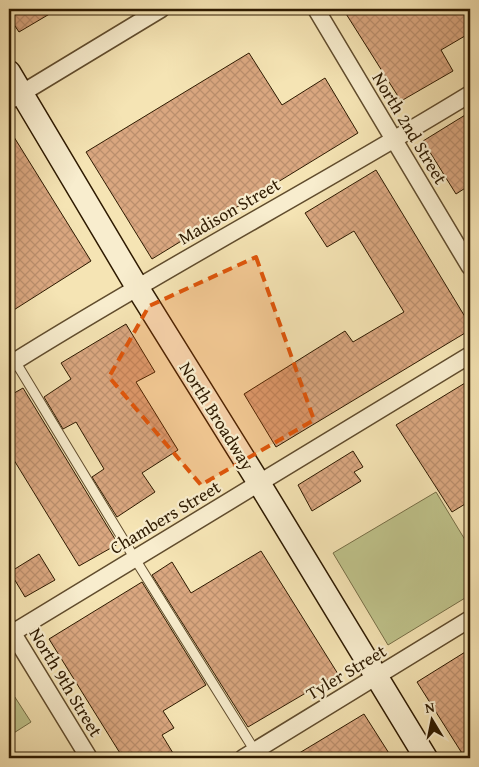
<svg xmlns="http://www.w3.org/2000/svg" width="479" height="767" font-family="'Gentium Book Plus',serif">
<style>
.green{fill:#bfc38b;stroke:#766e46}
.building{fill:url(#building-cross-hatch);stroke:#2e1a00}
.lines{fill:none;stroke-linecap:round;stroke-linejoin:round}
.lane-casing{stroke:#604c2d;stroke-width:11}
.street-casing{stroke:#604c2d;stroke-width:19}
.secondary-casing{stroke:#2e1a00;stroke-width:25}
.lane{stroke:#f8edce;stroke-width:9}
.street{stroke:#f8edce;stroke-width:16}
.secondary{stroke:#f8edce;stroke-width:22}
.marked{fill:#df560b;fill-opacity:0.2;stroke:#df560b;stroke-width:4;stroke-dasharray:10 6;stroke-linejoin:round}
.labels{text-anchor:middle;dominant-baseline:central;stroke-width:4.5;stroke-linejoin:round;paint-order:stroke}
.street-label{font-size:18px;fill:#2e1a00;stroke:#f8edce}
</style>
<defs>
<pattern id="building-cross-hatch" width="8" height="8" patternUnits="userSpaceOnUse" patternTransform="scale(1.25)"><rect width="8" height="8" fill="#daa780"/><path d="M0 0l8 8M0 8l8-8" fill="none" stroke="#bb8f6d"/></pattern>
</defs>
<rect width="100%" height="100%" fill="#f5e4b4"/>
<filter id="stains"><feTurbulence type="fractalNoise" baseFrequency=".004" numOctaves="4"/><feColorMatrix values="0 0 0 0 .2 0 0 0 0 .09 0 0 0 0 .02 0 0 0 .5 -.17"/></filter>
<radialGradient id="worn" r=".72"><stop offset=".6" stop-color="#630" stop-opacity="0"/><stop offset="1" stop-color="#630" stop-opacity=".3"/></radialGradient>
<g class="green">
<polygon points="436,492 470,548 470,595 388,645 333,553"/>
<polygon points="9,688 31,722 9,736"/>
</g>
<g class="building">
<polygon points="9,9 58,9 19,32 9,17"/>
<polygon points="343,9 470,9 470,33 441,50 453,71 401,101"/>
<polygon points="249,53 282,105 325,78 358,133 152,259 86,152"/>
<polygon points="470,112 470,185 456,194 423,141"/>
<polygon points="9,129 91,261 9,313"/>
<polygon points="376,170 470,325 470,330 276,447 244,394 345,331 353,342 404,312 354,231 327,247 305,213"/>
<polygon points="126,324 155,372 136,382 178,450 142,473 155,492 117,517 92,477 104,469 76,422 63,429 44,397 71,379 61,363"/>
<polygon points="470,380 470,501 452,512 396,425"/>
<polygon points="23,388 118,544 79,566 9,452 9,396"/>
<polygon points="353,451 363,467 354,472 361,481 312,511 298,485"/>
<polygon points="261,551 338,674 248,727 152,575 172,562 191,593"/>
<polygon points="39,554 55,580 25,597 10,572"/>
<polygon points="142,582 206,685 163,711 174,728 162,735 176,758 123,758 49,639"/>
<polygon points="470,649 470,758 465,758 417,682"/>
<polygon points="364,714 392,758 291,758"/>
</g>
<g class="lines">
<g class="lane-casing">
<polyline id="lane" points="15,361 135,559 255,751"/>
</g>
<g class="street-casing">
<g id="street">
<polyline points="316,9 470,267"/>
<polyline points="9,101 161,9"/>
<path d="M 9,365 C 160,270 318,187 470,94"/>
<polyline points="9,627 89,758"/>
<polyline points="9,635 470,355"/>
<polyline points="243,758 470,619"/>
</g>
</g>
<g class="secondary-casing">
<polyline id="secondary" points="9,72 137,287 259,483 426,758"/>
</g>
<use href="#lane" class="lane"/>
<use href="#street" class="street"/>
<use href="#secondary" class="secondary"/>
</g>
<path class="marked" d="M 256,257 L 314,420 L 201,485 L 109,377 L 149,306 Z"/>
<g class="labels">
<g class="street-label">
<text transform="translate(410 128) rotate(59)">North 2nd Street</text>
<text transform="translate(229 211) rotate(-30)">Madison Street</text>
<text transform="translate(217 416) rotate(58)">North Broadway</text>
<text transform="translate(165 517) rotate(-31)">Chambers Street</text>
<text transform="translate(346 672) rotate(-31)">Tyler Street</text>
<text transform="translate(66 682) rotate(59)">North 9th Street</text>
</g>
</g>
<rect width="479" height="767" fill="none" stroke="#f5e4b4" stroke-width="30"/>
<rect x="10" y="10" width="459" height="747" fill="none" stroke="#2e1a00" stroke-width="2.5"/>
<rect x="15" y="15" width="449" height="737" fill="none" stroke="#2e1a00"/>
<g transform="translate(432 720) rotate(350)" stroke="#f8edce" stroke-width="4" paint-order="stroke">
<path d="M0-4L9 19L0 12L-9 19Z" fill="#2e1a00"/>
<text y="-8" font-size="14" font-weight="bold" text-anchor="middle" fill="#2e1a00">N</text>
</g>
<rect width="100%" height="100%" filter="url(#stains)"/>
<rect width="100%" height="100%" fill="url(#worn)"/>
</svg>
